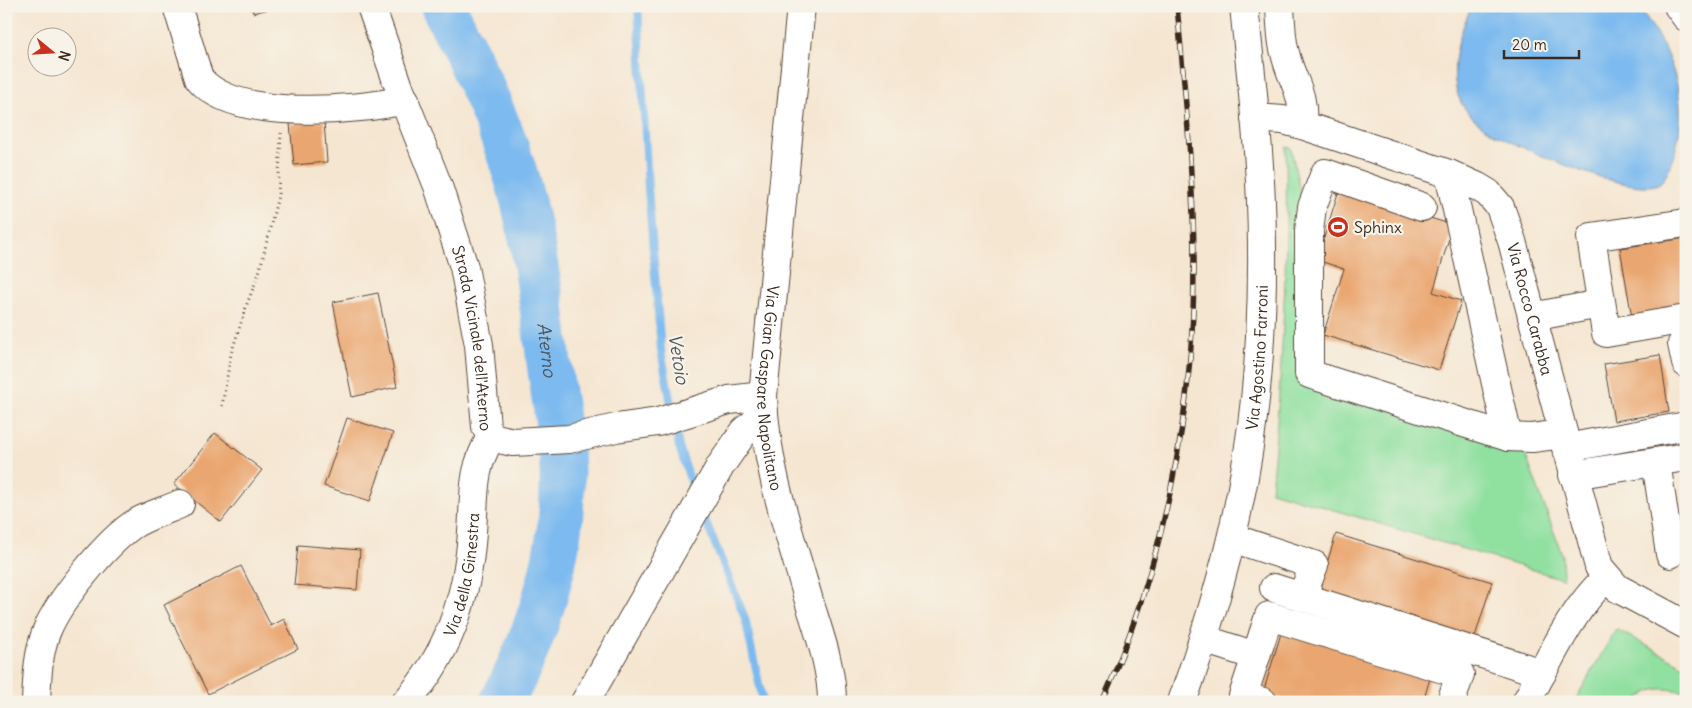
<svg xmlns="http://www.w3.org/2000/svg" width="1692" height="708" font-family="Delius,sans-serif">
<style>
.green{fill:#90e0a0;stroke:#66855f}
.water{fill:#7cbaef;stroke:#5c7286}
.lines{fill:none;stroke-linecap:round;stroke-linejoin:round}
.stream{stroke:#7cbaef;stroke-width:8}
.river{stroke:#7cbaef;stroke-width:45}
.building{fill:#eaa670}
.minor-casing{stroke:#574639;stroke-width:30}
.path{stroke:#574639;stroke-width:3;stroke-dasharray:1 4;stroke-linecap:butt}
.minor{stroke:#fff;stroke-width:28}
.rail-casing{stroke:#3b2a1e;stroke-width:5.5}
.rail{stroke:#f7f3e8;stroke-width:4;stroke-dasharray:11;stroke-linecap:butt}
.labels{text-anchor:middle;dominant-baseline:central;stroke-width:4.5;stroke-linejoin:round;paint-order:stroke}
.poi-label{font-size:16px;fill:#3b2a1e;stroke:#f7f3e8;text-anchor:start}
.street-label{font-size:16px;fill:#3b2a1e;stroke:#f7f3e8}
.water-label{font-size:18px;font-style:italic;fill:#4e555d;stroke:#f7f3e8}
</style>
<rect width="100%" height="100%" fill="#f7f3e8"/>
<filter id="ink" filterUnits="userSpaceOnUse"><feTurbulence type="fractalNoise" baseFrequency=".02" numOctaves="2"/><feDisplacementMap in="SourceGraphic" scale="10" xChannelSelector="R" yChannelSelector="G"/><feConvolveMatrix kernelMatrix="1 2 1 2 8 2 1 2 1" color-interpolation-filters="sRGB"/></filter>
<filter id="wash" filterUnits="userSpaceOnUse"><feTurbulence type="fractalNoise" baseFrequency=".0096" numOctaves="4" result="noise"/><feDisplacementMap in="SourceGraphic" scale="20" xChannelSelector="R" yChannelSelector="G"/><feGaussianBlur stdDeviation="1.12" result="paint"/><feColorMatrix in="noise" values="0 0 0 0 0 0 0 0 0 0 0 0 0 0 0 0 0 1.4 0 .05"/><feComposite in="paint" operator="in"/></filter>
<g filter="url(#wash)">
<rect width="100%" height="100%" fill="#f5e6d1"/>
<g class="green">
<path d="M 1286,147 L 1291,148 L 1303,206 L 1297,380 L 1497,443 L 1523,448 L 1562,554 L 1563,579 L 1271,491 C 1282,376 1288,262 1286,147 Z"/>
<path d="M 1616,629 L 1686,667 L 1686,692 C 1662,688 1654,685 1635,702 L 1574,702 Z"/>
</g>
<path class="water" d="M 1472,6 L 1638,6 C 1672,51 1692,103 1673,158 C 1669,167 1667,179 1658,184 C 1631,197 1520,148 1493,133 C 1479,124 1465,113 1459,98 C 1448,69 1459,33 1472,6 Z"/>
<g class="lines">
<g class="stream">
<polyline points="638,6 648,188 661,350 679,447 696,497"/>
<polyline points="702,512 745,618 763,702"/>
</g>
<path class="river" id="s1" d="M 443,6 C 470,59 502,126 518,183 C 534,239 541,297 548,354 C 552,392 561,432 562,470 C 565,551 539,631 502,702"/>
</g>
<g id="blocks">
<g class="building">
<polygon points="252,6 277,6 277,7 253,13"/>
<polygon points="324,121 327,162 294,165 290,124"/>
<polygon points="1339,190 1453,225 1433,292 1461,301 1439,370 1323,335 1344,269 1317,260"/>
<polygon points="1686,238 1686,309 1632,318 1620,248"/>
<polygon points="378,293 397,387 352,397 333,302"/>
<polygon points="1660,355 1669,412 1614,421 1604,364"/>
<polygon points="347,418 393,433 370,501 324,486"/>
<polygon points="215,433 262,470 221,522 174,484"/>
<polygon points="1336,534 1492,582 1474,640 1318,592"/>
<polygon points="298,545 360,550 357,590 294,585"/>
<polygon points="241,566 271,626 284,619 298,649 208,694 164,605"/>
<polygon points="1282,630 1431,675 1423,702 1291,702 1263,693"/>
</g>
</g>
</g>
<g filter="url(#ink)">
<use href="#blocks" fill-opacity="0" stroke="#574639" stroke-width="1"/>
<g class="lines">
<g class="minor-casing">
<g id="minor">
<path d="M 177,6 L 199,78 C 232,122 356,111 405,100"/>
<path id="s2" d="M 371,6 L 400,90 L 438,186 L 464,267 L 479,345 L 486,427 L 491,437 L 513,442 L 569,439 L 616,428 L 658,422 L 729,400 L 763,396"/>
<path id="s3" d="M 801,6 L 763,396 C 765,466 790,535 809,601 C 819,633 832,668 832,702"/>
<path d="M 1280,6 C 1281,22 1281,39 1285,53 C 1292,83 1305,92 1302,125"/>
<polyline points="1678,6 1686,17"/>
<path id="s4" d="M 1255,118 L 1283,120 L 1302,125 L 1449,174 L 1478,187 L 1488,193 L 1500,207 L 1512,241 L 1599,567 L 1617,588 L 1686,625"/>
<polyline points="1449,174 1508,437"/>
<polyline points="1422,207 1325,173 1312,207 1309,231 1309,374 1508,437 1532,438 1563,434"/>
<polyline points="1686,223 1591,237 1606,333 1686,319"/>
<polyline points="1532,317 1600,304"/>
<polyline points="1686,344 1682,344 1686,363"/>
<polyline points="1566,448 1686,426"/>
<polyline points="1656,462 1670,554"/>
<polyline points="1573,475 1686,457"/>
<polyline points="1232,538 1314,565 1302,597"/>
<polyline points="1274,588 1542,673"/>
<polyline points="1203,639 1256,656 1269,616 1460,674 1451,702"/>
<polyline points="1256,656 1243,696 1263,702"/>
<path d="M 36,702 C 37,678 38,652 47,630 C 60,599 104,546 131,526 C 145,516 165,511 180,504"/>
<path id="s5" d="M 406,702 C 449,654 468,595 472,532 C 475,494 471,471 491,437"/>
<polyline points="585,702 721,465 744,432 763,415"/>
<path id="s6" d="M 1182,702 C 1201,648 1218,594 1231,539 C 1254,445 1263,344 1262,247 C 1262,167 1252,86 1244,6"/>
<path d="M 1526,702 C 1550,660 1571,610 1606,578"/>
</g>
</g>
<polyline class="path" points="222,406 231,354 247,304 259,273 278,196 281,133"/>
<use href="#minor" class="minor"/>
<g class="rail-casing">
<path id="rail" d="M 1102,702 C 1163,567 1194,413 1194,266 C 1194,179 1185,93 1177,6"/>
</g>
<use href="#rail" class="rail"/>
</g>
</g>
<defs>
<g id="stadium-disc" transform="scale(1.125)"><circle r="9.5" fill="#c8321e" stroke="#f7f3e8"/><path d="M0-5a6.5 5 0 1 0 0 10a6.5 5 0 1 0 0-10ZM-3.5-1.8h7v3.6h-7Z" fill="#fff"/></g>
</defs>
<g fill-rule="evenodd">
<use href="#stadium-disc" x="1338" y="227"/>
</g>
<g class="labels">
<g class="poi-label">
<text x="1354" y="227">Sphinx</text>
</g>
<g class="street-label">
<text stroke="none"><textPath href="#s4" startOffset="371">Via Rocco Carabba</textPath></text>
<text stroke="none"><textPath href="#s2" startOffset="349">Strada Vicinale dell'Aterno</textPath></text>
<text stroke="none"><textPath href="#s6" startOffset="354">Via Agostino Farroni</textPath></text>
<text stroke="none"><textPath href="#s3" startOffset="384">Via Gian Gaspare Napolitano</textPath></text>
<text stroke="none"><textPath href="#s5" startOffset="142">Via della Ginestra</textPath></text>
</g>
<g class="water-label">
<text stroke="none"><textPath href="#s1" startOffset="362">Aterno</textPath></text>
<text transform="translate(679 359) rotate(81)">Vetoio</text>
</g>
</g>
<rect width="1692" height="708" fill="none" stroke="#f7f3e8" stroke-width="25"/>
<g transform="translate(52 52) rotate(108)"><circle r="24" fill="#f7f3e8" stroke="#aca397"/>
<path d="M0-4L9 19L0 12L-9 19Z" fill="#c8321e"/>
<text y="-8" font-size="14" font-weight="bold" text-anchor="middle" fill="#3b2a1e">N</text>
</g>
<path d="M1504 50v8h75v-8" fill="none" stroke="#3b2a1e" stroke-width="2.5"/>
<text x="1512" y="50" font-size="15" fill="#3b2a1e" stroke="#f7f3e8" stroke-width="4" paint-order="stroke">20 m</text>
</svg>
